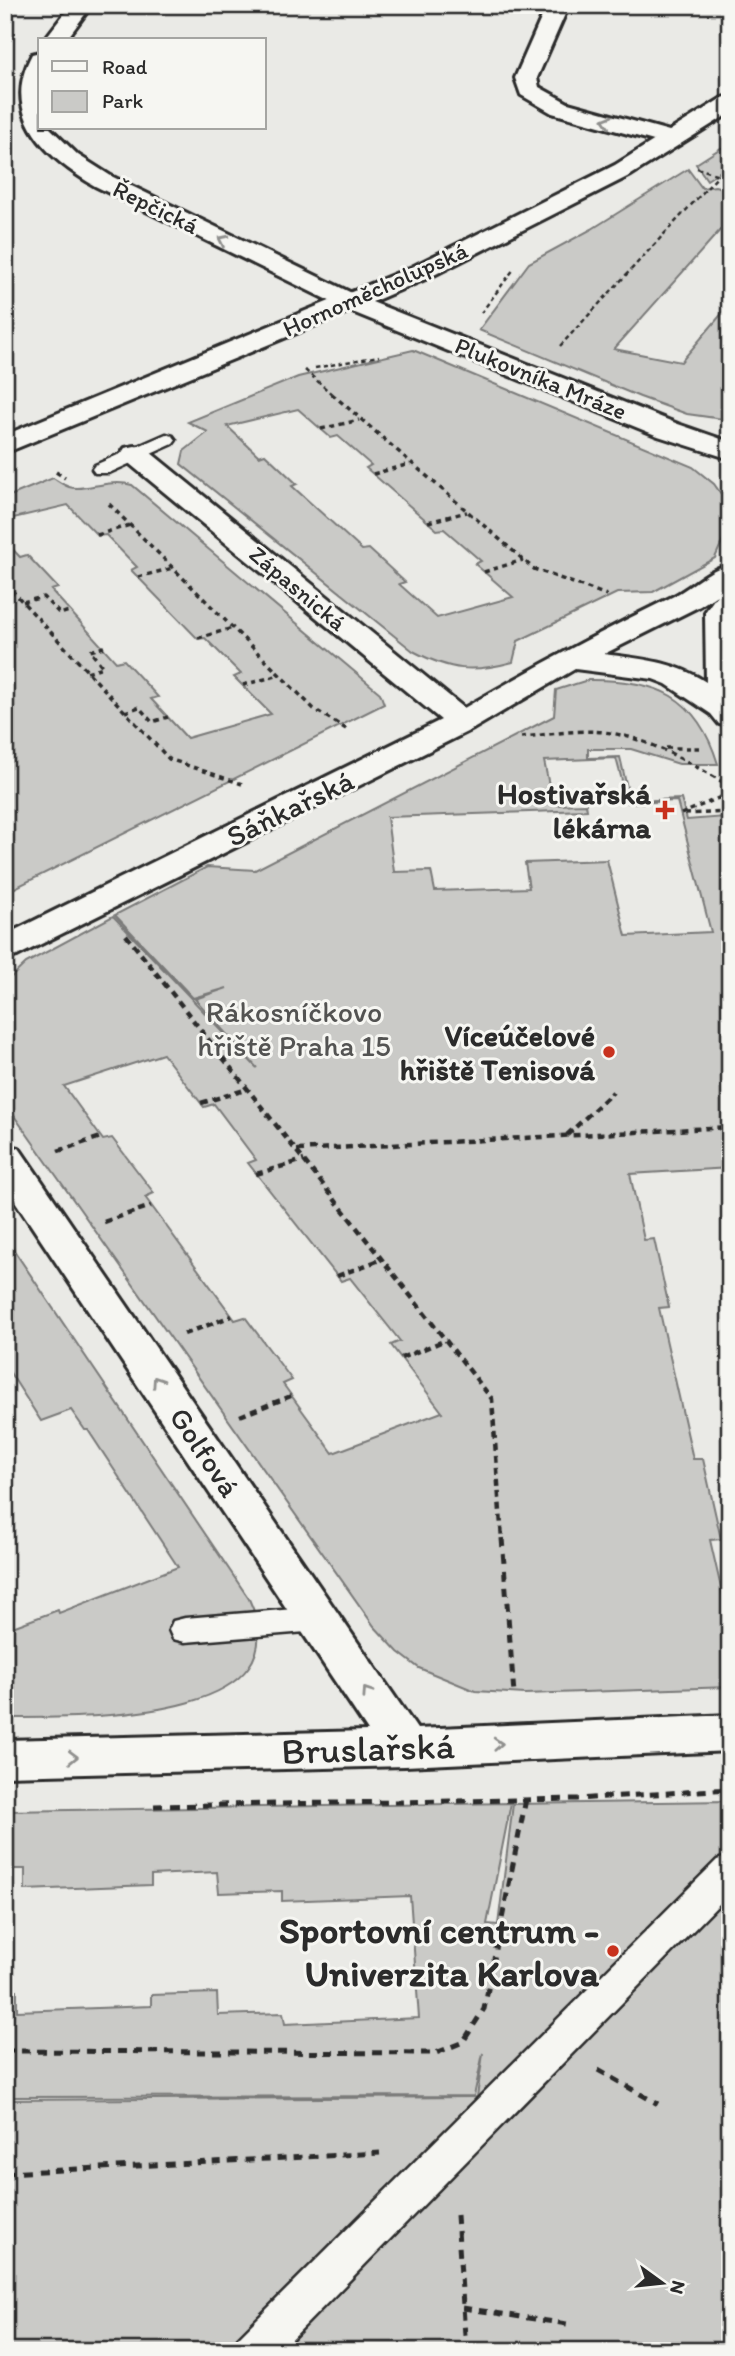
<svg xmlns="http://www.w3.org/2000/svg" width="735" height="2356" font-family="Itim,sans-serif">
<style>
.green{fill:#cacac7;stroke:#7a7a79;stroke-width:2;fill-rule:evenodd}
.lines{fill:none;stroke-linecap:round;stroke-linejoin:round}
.service-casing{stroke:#2b2b2b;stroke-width:5}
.minor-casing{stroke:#2b2b2b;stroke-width:6}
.tertiary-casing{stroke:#2b2b2b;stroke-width:6}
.path-far3{stroke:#2b2b2b;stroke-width:2.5;stroke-dasharray:4.5 3.5;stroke-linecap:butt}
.path-far2{stroke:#2b2b2b;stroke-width:3.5;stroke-dasharray:5 4.5;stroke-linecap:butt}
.path-far1{stroke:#2b2b2b;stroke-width:4.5;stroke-dasharray:7 5;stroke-linecap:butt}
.path{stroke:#2b2b2b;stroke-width:5;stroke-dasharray:9 7;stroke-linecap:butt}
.service{fill:#f6f6f2;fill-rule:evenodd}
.minor{fill:#f6f6f2;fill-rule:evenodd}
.tertiary{fill:#f6f6f2;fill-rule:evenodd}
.oneway{stroke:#90908e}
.poi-dot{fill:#c8321e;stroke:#f6f6f2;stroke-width:2.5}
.labels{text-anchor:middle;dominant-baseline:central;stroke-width:6;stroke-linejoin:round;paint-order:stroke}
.far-street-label{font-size:24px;fill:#2b2b2b;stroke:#f6f6f2}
.poi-label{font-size:30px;font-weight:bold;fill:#2b2b2b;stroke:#f6f6f2;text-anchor:end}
.street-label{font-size:30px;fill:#2b2b2b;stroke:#f6f6f2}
.park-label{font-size:30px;fill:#535352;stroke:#f6f6f2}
.near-street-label{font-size:37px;fill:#2b2b2b;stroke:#f6f6f2}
.near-poi-label{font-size:37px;font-weight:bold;fill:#2b2b2b;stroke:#f6f6f2;text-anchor:end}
</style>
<rect width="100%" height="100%" fill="#eaeae6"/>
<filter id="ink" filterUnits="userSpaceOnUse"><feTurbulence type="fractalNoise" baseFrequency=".0143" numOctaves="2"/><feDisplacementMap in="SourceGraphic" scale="14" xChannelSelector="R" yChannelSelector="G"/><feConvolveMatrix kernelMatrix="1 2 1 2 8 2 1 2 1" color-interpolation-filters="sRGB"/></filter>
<g filter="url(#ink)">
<g class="green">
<polygon points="727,147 730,148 730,165 707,180 696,164 721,148"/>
<polygon points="688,169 702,188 715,186 730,190 730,219 614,349 681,362 730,304 730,420 687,414 640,397 479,330 529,263 592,229"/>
<path d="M 413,350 L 693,467 L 714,484 L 726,501 L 729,526 L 715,558 L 653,592 L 617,593 L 518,641 L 513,662 C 472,673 451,671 413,651 L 181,464 L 184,451 L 208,432 L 188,422 L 298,377 ZM 298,409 L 331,438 L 338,436 L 371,465 L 366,468 L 428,522 L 437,530 L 444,529 L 481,561 L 475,564 L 513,597 L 437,618 L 399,584 L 405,582 L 369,549 L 362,550 L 292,486 L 297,484 L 265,454 L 259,456 L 227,426 Z"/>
<path d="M 53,478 C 58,481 63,485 69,487 C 84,492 109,478 132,485 L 380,693 L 384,704 L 5,893 L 5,541 L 20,557 L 27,555 L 58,588 L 51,590 L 116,662 L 124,660 L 158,697 L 151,699 L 187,738 L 271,714 L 234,677 L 241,674 L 205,638 L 198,639 L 131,570 L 137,567 L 106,535 L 98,536 L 68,505 L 5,520 L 5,498 Z"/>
<path d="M 588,680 C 656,679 697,695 718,764 L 679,764 L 631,749 L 588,749 L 588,758 L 620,757 L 630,801 L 681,799 L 687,820 L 725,817 L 730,834 L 730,1168 L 630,1174 L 644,1240 L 654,1239 L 669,1307 L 659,1308 L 693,1459 L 703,1459 L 721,1539 L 710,1540 L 730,1627 L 730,1687 L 525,1694 L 475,1691 L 419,1668 L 398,1652 L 374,1626 L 5,1103 L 5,983 L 26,963 L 113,916 L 257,1068 L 195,999 L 227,988 L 193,998 L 115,915 L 207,867 L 255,870 L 554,716 L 556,690 ZM 616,758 L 628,803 L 677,801 L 711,932 L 626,936 L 607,860 L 525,863 L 529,888 L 435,891 L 431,871 L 394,872 L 387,817 L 587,810 L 586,804 L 553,805 L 544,761 ZM 163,1054 L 204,1107 L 214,1104 L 256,1160 L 248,1163 L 341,1281 L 350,1278 L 400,1341 L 391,1345 L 442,1412 L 333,1453 L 283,1384 L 292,1380 L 245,1317 L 235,1320 L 145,1197 L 154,1193 L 112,1138 L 103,1140 L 64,1086 Z"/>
<path d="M 5,1237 L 249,1599 C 308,1726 74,1717 5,1718 L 5,1627 L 7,1629 L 58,1610 L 59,1613 L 178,1567 L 88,1430 L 85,1430 L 71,1410 L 41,1421 L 5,1365 Z"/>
<polygon points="730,1801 730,2351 5,2351 5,2100 477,2097 483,2053 474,2096 5,2097 5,1990 17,1990 17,2011 151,2006 151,1995 217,1993 218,2015 283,2013 285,2024 419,2018 410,1896 282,1901 282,1891 219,1893 217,1872 151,1875 151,1885 25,1890 25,1869 5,1869 5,1811 511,1803 487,1924 498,1925 513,1804"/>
</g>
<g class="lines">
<g class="service-casing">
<g id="service">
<polygon points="166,434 173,436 176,440 173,444 109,473 95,473 92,469 95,465"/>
<polygon points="318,1607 330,1610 334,1619 330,1628 318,1631 185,1642 173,1639 169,1630 173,1621 185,1618"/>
<polygon points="730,1856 730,1893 280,2351 232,2351 238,2338 717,1860"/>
</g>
</g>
<g class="minor-casing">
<g id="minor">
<polygon points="71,5 92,5 66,40 44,40"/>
<polygon points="547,5 569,5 537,78 539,87 568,103 680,134 684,139 680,144 672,146 552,113 521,95 515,78"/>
<path d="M 40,52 L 40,128 L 50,128 L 78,155 L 111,176 L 362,298 L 366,303 L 362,308 L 353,311 L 344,308 L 95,186 C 45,157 0,114 32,54 Z"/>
<path d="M 135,446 L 145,448 L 464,708 C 533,668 602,631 674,596 C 693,586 709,569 730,564 L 730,586 L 723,591 L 730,589 L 730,726 L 719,724 L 711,714 L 666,684 L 653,679 L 575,669 L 473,729 L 17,956 L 5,959 L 5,935 L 441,720 L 125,460 L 121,454 L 125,448 ZM 717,595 L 705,612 L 706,682 C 674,661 641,659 604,654 L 700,606 Z"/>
<polygon points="5,1145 19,1148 417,1729 730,1715 730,1751 405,1766 5,1776 5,1740 368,1731 5,1186"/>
</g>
</g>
<g class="tertiary-casing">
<polygon id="tertiary" points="730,96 730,113 631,175 430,277 372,302 678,424 730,442 730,459 658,436 350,311 5,453 5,435 412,267 615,165 722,98"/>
</g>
<g class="path-far3">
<polyline points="697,168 719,175"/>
<polyline points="481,313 514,269"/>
<polyline points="560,346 719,175 730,173"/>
<polyline points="315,368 379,356"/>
<polyline points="305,370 334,396"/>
</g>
<g class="path-far2">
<polyline points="332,394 534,569 607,595"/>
<polyline points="321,429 359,420"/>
<polyline points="56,472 65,478"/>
<polyline points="373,474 410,464"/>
<polyline points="109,504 314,709 346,729"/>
<polyline points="428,522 467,512"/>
<polyline points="97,535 130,525"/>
<polyline points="5,545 8,544"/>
<polyline points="5,558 8,562 5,563"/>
<polyline points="484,572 523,560"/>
<polyline points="138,577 173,568"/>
<polyline points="5,583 169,759 242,784"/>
<polyline points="23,602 43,597 60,614 69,611"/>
<polyline points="198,638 233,628"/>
<polyline points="87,672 103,667 90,651 104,647"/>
<polyline points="243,685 280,675"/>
<polyline points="125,712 139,707 152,722 168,717"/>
<path d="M 521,737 C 548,735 576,729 603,732 C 649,737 689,763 728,785"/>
<polyline points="666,748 703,748"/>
<polyline points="5,807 9,806"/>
<polyline points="681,814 730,793"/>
<polyline points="685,814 730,812"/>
</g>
<g class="path-far1">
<polyline points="126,935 492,1399 502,1540"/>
<polyline points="201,1103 248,1089"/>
<polyline points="567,1135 613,1092"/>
<polyline points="297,1150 730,1127"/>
<polyline points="58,1151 101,1137"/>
<polyline points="256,1174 304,1160"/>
<polyline points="104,1222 151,1206"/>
<polyline points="337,1276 382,1259"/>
<polyline points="184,1334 232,1316"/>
<polyline points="401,1358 446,1340"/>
<polyline points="240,1416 291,1396"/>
</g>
<g class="path">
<polyline points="502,1538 514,1694"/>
<polyline points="154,1806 577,1799 730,1789"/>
<polyline points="5,2051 436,2053 463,2042 484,2009 526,1799"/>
<polyline points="598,2070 658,2104"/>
<polyline points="5,2173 380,2153"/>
<polyline points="457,2215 466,2351"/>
<polyline points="463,2308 567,2324"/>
</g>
<use href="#service" class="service"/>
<use href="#minor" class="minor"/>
<use href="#tertiary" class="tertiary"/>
</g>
<defs><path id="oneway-chevron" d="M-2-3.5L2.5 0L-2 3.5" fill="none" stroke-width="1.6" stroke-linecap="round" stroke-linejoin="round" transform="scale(1.75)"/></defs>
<g class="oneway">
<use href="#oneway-chevron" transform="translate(607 121) rotate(-164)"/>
<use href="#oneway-chevron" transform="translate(223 240) rotate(-154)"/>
<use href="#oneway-chevron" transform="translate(157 1381) rotate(-124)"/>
<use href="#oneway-chevron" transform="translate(367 1692) rotate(-124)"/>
<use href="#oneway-chevron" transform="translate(498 1744) rotate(-3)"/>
<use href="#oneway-chevron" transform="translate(73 1757) rotate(-1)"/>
</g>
</g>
<g class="poi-dot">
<path d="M661.5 799.5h7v7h7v7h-7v7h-7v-7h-7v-7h7z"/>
<circle cx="609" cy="1052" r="7"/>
<circle cx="613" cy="1951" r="7"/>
</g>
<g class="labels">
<g class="far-street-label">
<text transform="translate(156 207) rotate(26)">Řepčická</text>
<text transform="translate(375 289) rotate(-24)">Hornoměcholupská</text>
<text transform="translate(541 378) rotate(22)">Plukovníka Mráze</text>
<text transform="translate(298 588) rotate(40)">Zápasnická</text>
</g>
<g class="poi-label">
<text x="651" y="793">Hostivařská<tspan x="651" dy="34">lékárna</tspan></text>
<text x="595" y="1035">Víceúčelové<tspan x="595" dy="34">hřiště Tenisová</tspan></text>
</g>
<g class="street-label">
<text transform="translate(290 808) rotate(-26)">Sáňkařská</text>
<text transform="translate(205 1452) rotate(56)">Golfová</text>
</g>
<g class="park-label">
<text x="294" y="1011">Rákosníčkovo<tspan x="294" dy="34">hřiště Praha 15</tspan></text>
</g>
<g class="near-street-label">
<text transform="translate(368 1748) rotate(-2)">Bruslařská</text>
</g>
<g class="near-poi-label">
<text x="599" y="1930">Sportovní centrum -<tspan x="599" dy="43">Univerzita Karlova</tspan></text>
</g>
</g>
<rect width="735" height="2356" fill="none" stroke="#f6f6f2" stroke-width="28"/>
<rect x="14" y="14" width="707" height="2328" fill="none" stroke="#2b2b2b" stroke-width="2.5" filter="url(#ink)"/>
<rect x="38" y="38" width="228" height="91" fill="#f6f6f2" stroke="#a5a5a2" stroke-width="2"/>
<rect x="52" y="61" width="35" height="10" fill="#f6f6f2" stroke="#a5a5a2" stroke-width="2"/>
<text x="102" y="74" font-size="21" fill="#2b2b2b">Road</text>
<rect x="52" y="91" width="35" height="21" fill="#cacac7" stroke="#a5a5a2" stroke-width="2"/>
<text x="102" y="108" font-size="21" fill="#2b2b2b">Park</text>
<g transform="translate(662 2283) rotate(105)" stroke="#f6f6f2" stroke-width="5" paint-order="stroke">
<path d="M0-5L12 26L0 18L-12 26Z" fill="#2b2b2b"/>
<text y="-10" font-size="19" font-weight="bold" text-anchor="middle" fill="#2b2b2b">N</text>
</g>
</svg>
